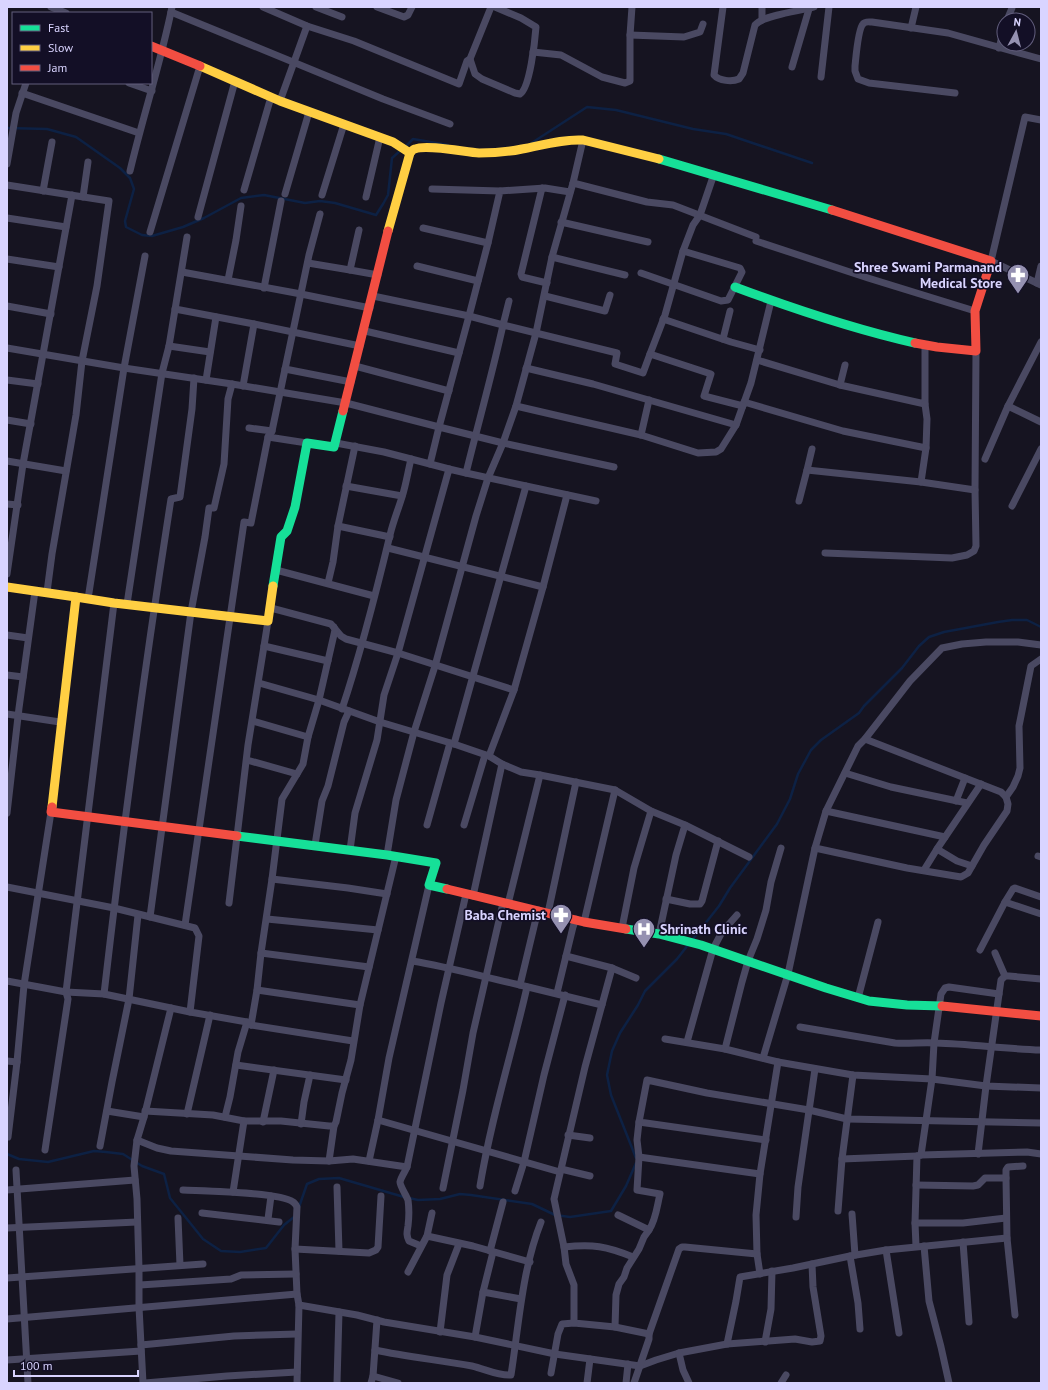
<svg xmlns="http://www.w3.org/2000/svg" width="1048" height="1390" font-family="'PT Sans',sans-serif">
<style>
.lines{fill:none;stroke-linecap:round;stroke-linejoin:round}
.stream{stroke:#0d2144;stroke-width:2.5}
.street{stroke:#4a4962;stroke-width:7}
.fast{stroke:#16e098;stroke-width:9}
.slow{stroke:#ffcf43;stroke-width:9}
.jam{stroke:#f24e42;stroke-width:9}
.labels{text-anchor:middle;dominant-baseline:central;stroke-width:3.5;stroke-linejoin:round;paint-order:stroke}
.poi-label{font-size:14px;font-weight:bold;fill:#d9d4ff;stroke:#130f26;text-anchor:end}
</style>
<rect width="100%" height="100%" fill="#161421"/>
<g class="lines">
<g class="stream">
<polyline points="7,128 47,129 76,137 120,168 130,178 134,189 125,221 126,227 142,235 152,236 183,227 204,218 241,198 264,195 305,203 320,201 335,203 376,215 383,204 388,195 392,158 401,150"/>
<polyline points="530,144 587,107 616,110 693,129 726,134 812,163"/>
<polyline points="405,147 413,139 448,145"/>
<polyline points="693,939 719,906 730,888 777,824 790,799 798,774 811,750 821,740 859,713 864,706 902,668 919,646 929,637 944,632 998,622 1012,620 1027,620 1041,627"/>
<polyline points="7,1154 19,1159 48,1162 94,1151 106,1152 123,1154 142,1166 164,1174 170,1198 203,1239 221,1251 240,1252 266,1248 284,1225 294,1217"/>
<polyline points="636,1158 611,1095 607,1075 612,1051 620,1033 638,1005 645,991 677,959 688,945"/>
<polyline points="409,1198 418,1200 440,1199 460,1194 471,1195 532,1204 555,1215 570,1217 611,1211 626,1186 636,1163"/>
<polyline points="299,1207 307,1184 319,1179 339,1178 404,1197"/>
</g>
<g class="street">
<polyline points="51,7 66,13"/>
<polyline points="263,7 307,26 354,41 459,84 467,61 470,59 491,7"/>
<polyline points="316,7 342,17"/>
<polyline points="377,7 404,17 408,15 412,7"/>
<path d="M 723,7 L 714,75 C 719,81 732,82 739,79 L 743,73 L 755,25 C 763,15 801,11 814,7"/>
<polyline points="171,12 383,99 450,124"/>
<polyline points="762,20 762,7"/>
<polyline points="1007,20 1012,8"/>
<polyline points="911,28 916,7"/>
<polyline points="630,35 684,37 700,32 703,24"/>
<polyline points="999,48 1004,28"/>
<polyline points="533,52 561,55 602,77 625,83 630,81 630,35 632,7"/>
<path d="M 470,59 L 475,74 L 482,79 L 515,93 L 520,94 C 530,88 535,40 536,27 L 521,18 L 495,7"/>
<polyline points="792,67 809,9"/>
<polyline points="821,77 829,7"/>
<polyline points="129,83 152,91"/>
<polyline points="22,93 139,133"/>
<path d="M 955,93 L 869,83 L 858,79 L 855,71 L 855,66 C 856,57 858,29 863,24 C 865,21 869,22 872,22 L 948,33 L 1041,59"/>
<polyline points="280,101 307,26"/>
<polyline points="1041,120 1025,117 991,261 1041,285"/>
<polyline points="583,140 573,183 552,257 536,333 516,406 503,443 614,467"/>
<polyline points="7,164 16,113 26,83"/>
<path d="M 130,171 C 143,116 161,62 172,7"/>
<polyline points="573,183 647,202 673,205 756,237"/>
<polyline points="7,185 109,201 97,286 82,361 76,415 52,554 47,592"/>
<polyline points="542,188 521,274 522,277 547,283"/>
<polyline points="432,189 500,191"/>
<polyline points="244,190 271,97"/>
<polyline points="43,191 52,142"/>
<polyline points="285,194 309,112"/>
<polyline points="322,195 344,124"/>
<polyline points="83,197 88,162"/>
<polyline points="366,197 380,137"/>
<polyline points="198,217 235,81"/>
<polyline points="7,218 66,227"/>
<polyline points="561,222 648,242"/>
<polyline points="423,228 488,243"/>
<polyline points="359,230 350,270 378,275"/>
<polyline points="150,232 200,66"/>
<polyline points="756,241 868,278 975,311"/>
<polyline points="552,257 625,275"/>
<polyline points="7,259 59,267"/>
<polyline points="308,263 350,270"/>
<polyline points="417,266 478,281"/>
<polyline points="182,272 301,294 370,308"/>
<polyline points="641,273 721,301 728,300 742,272 740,268 683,251"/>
<polyline points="228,280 236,240 241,206"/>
<polyline points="1037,283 1041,266"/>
<polyline points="264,288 281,201"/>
<polyline points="545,296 605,311 610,295"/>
<polyline points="509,301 503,325 469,316 488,243 500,191 545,188 570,192"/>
<polyline points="7,306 51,314"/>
<polyline points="175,309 254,324 360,346"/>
<polyline points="663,319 731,342 760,350"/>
<polyline points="365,331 459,353"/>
<polyline points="723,339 730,311"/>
<polyline points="169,346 210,352"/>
<polyline points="7,348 124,368 232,384 346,403 439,427 469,316 373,296"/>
<polyline points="650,354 665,315 683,251 693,225 700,215 714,174"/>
<polyline points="757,360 840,385"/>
<polyline points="845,365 840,385 925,404 925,345"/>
<polyline points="355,366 449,391"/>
<polyline points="526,368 593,384 736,425"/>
<polyline points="285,369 351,382"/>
<polyline points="7,380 38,384"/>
<polyline points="206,380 216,317"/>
<polyline points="243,386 254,324"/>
<polyline points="744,402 843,431 926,448 927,419 925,404"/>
<polyline points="516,406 641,435 698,453 716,452 721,449 736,425 751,383 771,301"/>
<polyline points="1008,406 1041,422"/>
<polyline points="7,420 31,424"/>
<polyline points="249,428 272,431"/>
<polyline points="641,435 649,400"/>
<polyline points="268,437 307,443"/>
<polyline points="336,443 384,452 411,459"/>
<polyline points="812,449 807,470 921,482 926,448"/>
<polyline points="985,459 1008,406 1041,342"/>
<polyline points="7,461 66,471"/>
<polyline points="430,464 449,469"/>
<polyline points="921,482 975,490 976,351"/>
<polyline points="346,486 402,496"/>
<polyline points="526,486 596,501"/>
<polyline points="799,501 807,470"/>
<polyline points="7,504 18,505"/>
<polyline points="1012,506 1041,449"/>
<polyline points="338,526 390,537"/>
<polyline points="388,548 543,587 567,495"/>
<polyline points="825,553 952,558 967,555 974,551 976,546 975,490"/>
<polyline points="276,570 374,596"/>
<polyline points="7,574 23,464 72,195"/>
<polyline points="328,583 333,562 338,526 355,446"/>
<polyline points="88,599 124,368 145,256"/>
<polyline points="127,604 162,373 169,346 187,237"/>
<polyline points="271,608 331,624 341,636 346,639 398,653 514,690 543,587"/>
<polyline points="268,621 264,646 328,661"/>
<polyline points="7,635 28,638"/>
<polyline points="7,675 23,677"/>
<polyline points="259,683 319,700 380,722 454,744 489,756 502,764 521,772 540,775 615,790 651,811 685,825 749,857"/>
<path d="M 342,709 C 361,652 376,593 390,535 C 393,522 398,510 402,497 C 406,485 408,471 411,459 L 430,464 L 439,427 L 503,443 L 488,478 L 476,516 L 435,666 L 414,732 L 396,800 L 387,855"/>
<polyline points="7,714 60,722"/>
<polyline points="253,721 308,737"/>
<polyline points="454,744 526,486 466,473"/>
<polyline points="489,756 514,690"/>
<polyline points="247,760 297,774"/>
<polyline points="845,773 891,787 967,803"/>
<polyline points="1006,797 1013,787 1018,776 1020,768 1019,726 1031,666 1041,659"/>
<polyline points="956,801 965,778"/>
<polyline points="826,811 945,837"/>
<polyline points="7,813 19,708 35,591"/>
<polyline points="427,825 450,743"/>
<polyline points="464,825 485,755"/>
<polyline points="315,845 322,801 328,786 344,722 349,711"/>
<polyline points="815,848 907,868 961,877 968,873 984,845 1007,811 1008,804 1006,797 1001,792 865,739"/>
<path d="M 350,850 L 355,813 L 377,740 L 384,695 L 398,653 L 449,469 L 466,473 C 478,424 492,375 503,325 L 617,353 L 615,364 L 643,373 L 650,354 L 711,374 L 704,396 L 743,406"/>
<polyline points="1038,856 1041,857"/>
<polyline points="972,866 957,861 937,849 981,784"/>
<polyline points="924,870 937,849"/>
<polyline points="272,879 348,888 387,894"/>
<polyline points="7,887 114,908 195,928 199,936 190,1012 247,1022 251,1025 257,990 261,953 272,879 282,799 303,764 308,737 319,700 335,630 334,627"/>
<polyline points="473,896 502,764"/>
<polyline points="666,899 690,904 700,904 702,901 718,841"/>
<polyline points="1005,902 1013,889 1015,888 1041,897"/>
<polyline points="229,903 248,745 264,646"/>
<polyline points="508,904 540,775"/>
<polyline points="538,910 520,985 602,1005"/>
<polyline points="548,913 576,782"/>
<polyline points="150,917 191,612 205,537 209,508 214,508 224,464 228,399 232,384"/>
<polyline points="267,919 378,930"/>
<polyline points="584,922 615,790"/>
<polyline points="185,925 244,522 251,523 268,437 272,431 309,255 320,214"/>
<polyline points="622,928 634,868 651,811"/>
<polyline points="659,934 676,855 685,825"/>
<polyline points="980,950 1005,902 1041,914"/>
<polyline points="261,953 369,967"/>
<polyline points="995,953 1005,976"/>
<polyline points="566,956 612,968 636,978"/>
<path d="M 412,961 C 449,967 484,977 520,985"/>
<polyline points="612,968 585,1067 554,1199 564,1247 566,1264 574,1285 574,1323 615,1327 649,1334"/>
<polyline points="7,981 66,992 104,994 190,1012"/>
<polyline points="257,990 360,1005"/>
<polyline points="557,993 573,927 576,919"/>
<path d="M 104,994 C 123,829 145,664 171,499 L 180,497 L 192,409 L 194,378"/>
<polyline points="858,998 878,922"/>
<polyline points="251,1025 353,1041"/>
<path d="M 800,1027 L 895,1043 C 909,1044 922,1042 936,1043 C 971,1044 1006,1049 1041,1050"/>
<polyline points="665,1039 725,1049 778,1062 853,1075 932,1079 986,1086 1041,1088"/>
<polyline points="687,1042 713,949 722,932 737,915"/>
<polyline points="725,1049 742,982 748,961 757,939 766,910 771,882 781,848"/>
<polyline points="763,1058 788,974 815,848 826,811 858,746 865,739 910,681 942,648 962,644 986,642 1018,642 1041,645"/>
<polyline points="7,1061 17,1062"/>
<polyline points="236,1065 346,1080"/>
<polyline points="107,1111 144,1117"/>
<polyline points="145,1111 213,1115 244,1121 281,1121 329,1126 334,1126 336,1122 342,1093 351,1060 360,1005 396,856"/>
<polyline points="187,1114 210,1015"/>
<polyline points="225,1117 230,1097 238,1052 247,1022"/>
<polyline points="378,1120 560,1172"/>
<polyline points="263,1122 274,1070"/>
<polyline points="301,1124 304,1102 310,1075"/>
<polyline points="568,1135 590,1138"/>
<polyline points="8,1137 17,1062 24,985 51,812"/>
<polyline points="137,1140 157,1148 171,1151 293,1160 329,1161 353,1159 407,1167"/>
<polyline points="766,1140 639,1122 647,1080 707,1093 809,1110 847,1119 1041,1123"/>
<polyline points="100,1146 112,1082 129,999 138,915"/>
<polyline points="45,1150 68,999 66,992 114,603"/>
<polyline points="978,1154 986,1086 1001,980 1005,976 1009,976 1041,979"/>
<polyline points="921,1155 1027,1152 1041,1154"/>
<polyline points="639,1157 760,1174"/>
<polyline points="842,1159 917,1156"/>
<polyline points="329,1161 334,1126"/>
<polyline points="369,1161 378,1120 389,1058 429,885"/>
<polyline points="561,1169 590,1176"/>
<polyline points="16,1170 28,1383"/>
<polyline points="916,1185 973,1186 978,1185 985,1178 1006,1178"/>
<path d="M 480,1186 C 491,1118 512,1053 527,987"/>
<polyline points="337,1187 339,1251"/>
<polyline points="443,1188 463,1090 473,1033 503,903"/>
<polyline points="7,1190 135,1180"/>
<path d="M 183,1190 C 203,1191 280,1192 293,1202 C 295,1203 296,1205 297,1207 L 295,1249 L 297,1294 L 299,1305 L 297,1383"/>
<polyline points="515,1191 524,1162 544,1075 565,995"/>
<polyline points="233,1192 244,1121"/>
<polyline points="838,1211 842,1159 853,1075"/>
<polyline points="202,1213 279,1222"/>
<polyline points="852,1214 855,1255"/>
<path d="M 618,1215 L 649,1230 C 656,1220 657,1206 660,1194 L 637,1190 L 639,1157 L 637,1140 L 639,1122"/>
<polyline points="796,1217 798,1187 815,1069"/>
<polyline points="178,1218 180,1265"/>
<polyline points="268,1219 271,1196"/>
<polyline points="915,1223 963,1223 1006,1218"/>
<polyline points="7,1228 137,1222"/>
<polyline points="427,1236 473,1246 530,1262"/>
<polyline points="963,1242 969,1322"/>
<path d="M 421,1246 L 409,1241 C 406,1235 407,1232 408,1226 C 409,1218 409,1207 408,1200 C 406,1195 400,1186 400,1182 C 401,1177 405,1172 407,1167 L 441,1003 L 466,894"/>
<polyline points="916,1246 915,1223 917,1156 921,1155 932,1079 934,1043 941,994 945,988 949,987 999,994"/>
<polyline points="924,1246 929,1301 941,1347 949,1383"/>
<path d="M 564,1247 C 593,1244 606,1246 633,1257"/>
<polyline points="295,1249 369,1253 376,1250 378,1247 381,1196"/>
<polyline points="886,1250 899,1333"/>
<polyline points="490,1251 503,1202"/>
<polyline points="850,1256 858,1303 860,1329"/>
<polyline points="408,1272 427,1236 432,1213"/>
<polyline points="760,1274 757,1254 756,1215 760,1174 778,1062"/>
<polyline points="7,1278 203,1264"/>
<polyline points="140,1285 231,1279 241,1275 296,1274"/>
<polyline points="483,1292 521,1299"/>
<polyline points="299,1305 357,1315 384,1322 475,1337 555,1354 640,1366 656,1360 679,1353 727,1344 795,1339 812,1342 820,1341 821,1336 813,1287 812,1264"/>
<polyline points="1015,1315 1007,1238 1006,1178 1006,1170 1008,1167 1023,1166"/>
<polyline points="7,1319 297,1294"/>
<polyline points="615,1327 616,1295 619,1284 624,1277 627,1268 639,1249 644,1237 649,1230"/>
<polyline points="440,1332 447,1275 459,1244"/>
<polyline points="475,1337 483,1292 493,1252"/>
<polyline points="765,1342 771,1309 772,1271"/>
<polyline points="727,1344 736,1301 740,1277 793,1268 850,1256 886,1250 1007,1238"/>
<polyline points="141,1345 234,1336 297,1334"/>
<path d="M 375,1350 C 407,1357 440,1360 472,1366 C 485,1369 498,1376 511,1375 C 519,1324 522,1270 541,1222"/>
<polyline points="679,1353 683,1370 689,1383"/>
<polyline points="7,1360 141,1351"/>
<polyline points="551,1373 558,1334 562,1324 574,1323"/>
<polyline points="373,1376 377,1320"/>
<polyline points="143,1383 139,1307 139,1269 137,1199 134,1166 137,1140 144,1117 171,1008"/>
<polyline points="145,1383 227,1376 297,1372"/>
<polyline points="337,1383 339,1312"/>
<polyline points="371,1383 373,1376 398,1383"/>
<polyline points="587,1383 590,1359"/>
<polyline points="626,1383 628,1364"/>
<polyline points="634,1383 649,1339 649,1334 679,1249 682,1247 685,1247 757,1254"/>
<polyline points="781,1383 786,1375"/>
</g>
<g class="fast">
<polyline points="659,159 832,210"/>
<path d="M 735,287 C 794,309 853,329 915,343"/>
<polyline points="273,586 281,537 287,531 295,507 307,443 334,447 343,411"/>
<polyline points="237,836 387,855 436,863 429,885 447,889"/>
<polyline points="626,929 659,934 701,945 826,988 869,1001 907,1005 942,1006"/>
</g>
<g class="slow">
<polyline points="200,66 280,101 393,142 410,153 388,231"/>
<path d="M 410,153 C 411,152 413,149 415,149 C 426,144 465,152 479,153 C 493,153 508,152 522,149 C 543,145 562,139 583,140 L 659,159"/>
<polyline points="7,587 76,597 52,807"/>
<polyline points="76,597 114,603 268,621 273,586"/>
</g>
<g class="jam">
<polyline points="151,46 200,66"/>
<polyline points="832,210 991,261 975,311 976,351 937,347 915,343"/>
<polyline points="343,411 388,231"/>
<polyline points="52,807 51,812 237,836"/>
<polyline points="447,889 584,922 626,929"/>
<polyline points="942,1006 1041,1016"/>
</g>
</g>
<defs>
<g id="pharmacy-pin" transform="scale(1.15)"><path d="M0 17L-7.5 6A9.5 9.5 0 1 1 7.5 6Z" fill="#9591b1" stroke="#130f26"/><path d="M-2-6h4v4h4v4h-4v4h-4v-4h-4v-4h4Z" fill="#fff"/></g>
<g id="hospital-pin" transform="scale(1.15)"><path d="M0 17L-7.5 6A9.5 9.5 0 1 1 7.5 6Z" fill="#9591b1" stroke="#130f26"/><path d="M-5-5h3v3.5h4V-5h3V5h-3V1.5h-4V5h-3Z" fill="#fff"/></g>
</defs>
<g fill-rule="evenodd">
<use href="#pharmacy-pin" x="1018" y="275"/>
<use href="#pharmacy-pin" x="561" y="915"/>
<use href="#hospital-pin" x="644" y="929"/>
</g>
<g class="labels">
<g class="poi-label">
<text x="1002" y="267">Shree Swami Parmanand<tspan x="1002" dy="16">Medical Store</tspan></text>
<text x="546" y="915">Baba Chemist</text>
<text x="660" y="929" text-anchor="start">Shrinath Clinic</text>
</g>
</g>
<rect width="1048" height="1390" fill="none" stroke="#d9d4ff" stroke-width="16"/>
<rect x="12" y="12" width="140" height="72" fill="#130f26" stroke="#625e7d"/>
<rect x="20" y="25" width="20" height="6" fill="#16e098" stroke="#625e7d"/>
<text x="48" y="32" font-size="12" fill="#d9d4ff">Fast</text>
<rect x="20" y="45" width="20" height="6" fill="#ffcf43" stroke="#625e7d"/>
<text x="48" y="52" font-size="12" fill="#d9d4ff">Slow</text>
<rect x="20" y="65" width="20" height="6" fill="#f24e42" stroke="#625e7d"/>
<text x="48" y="72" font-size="12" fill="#d9d4ff">Jam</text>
<g transform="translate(1016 32) rotate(7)"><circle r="19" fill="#130f26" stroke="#625e7d"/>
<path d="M0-3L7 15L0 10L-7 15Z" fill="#9591b1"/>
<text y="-6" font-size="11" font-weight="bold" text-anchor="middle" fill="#d9d4ff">N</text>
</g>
<path d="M14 1370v6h124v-6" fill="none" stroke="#d9d4ff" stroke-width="2"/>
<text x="20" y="1370" font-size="12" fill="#d9d4ff" stroke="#130f26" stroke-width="3" paint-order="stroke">100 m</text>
</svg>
